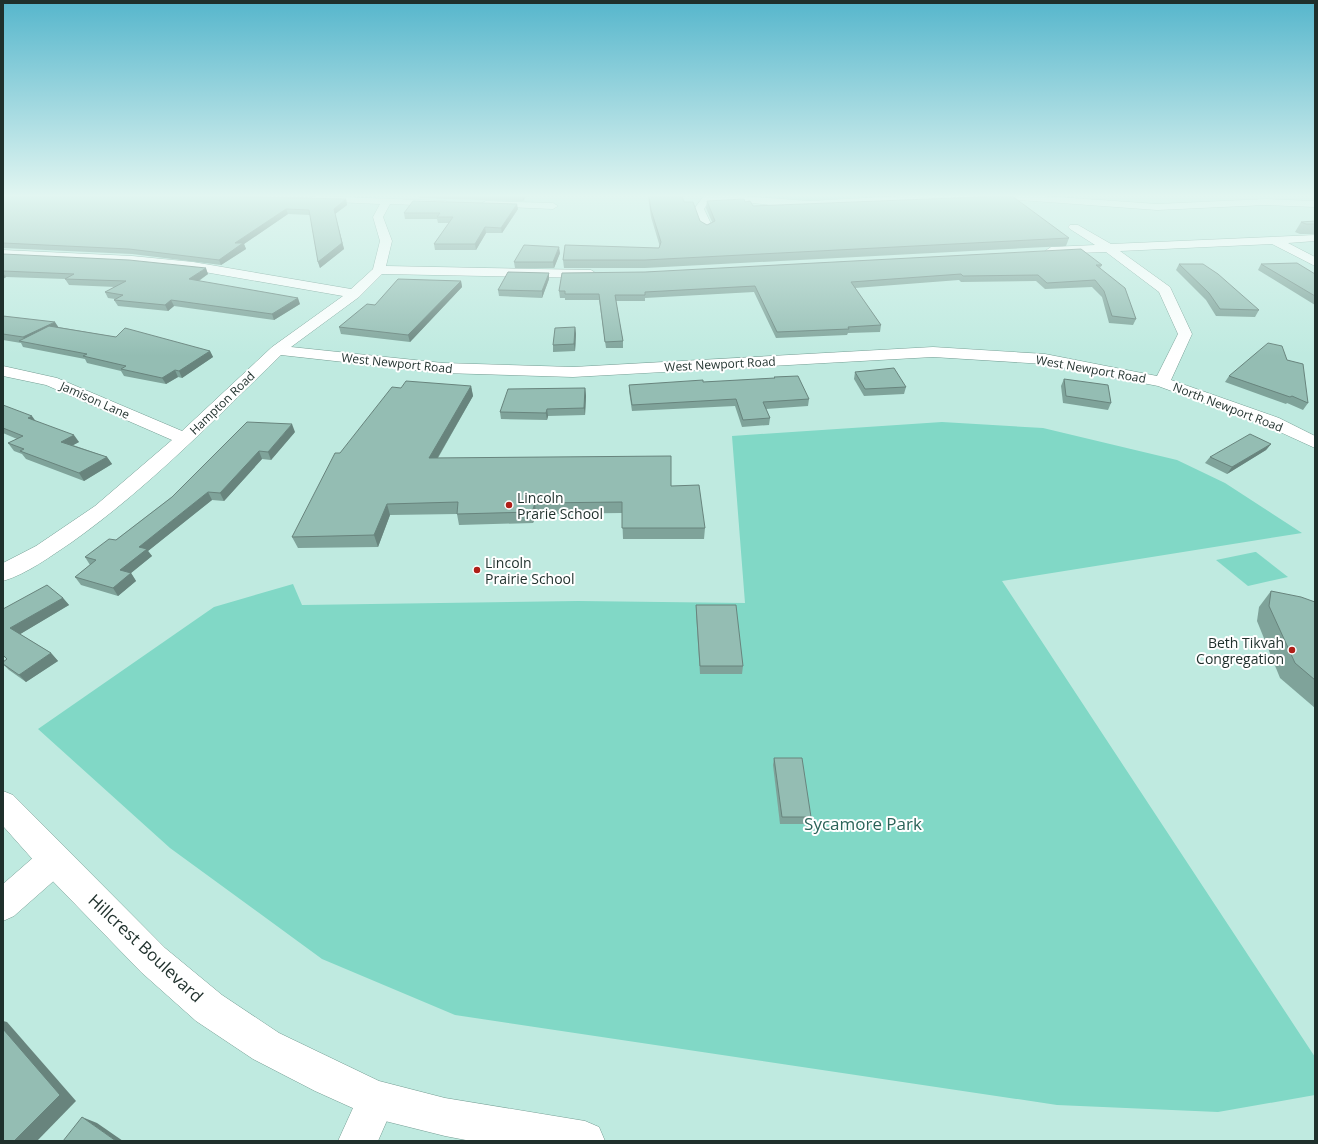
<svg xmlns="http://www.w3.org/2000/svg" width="1318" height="1144" font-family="'Open Sans',sans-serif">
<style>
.green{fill:#81d8c6}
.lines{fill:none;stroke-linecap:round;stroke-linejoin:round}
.minor-casing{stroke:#749d93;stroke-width:1}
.tertiary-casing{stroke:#749d93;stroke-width:1}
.minor{fill:#fff;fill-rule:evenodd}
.tertiary{fill:#fff;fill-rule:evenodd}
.wall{fill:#7fa39a}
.shaded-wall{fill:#68847d}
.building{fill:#94bdb3;stroke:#68847d}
.poi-dot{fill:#af1f18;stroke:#fff;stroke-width:1.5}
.labels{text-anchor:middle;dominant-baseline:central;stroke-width:4;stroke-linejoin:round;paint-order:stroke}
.far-street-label{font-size:12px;fill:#1f302c;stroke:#fff}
.poi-label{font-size:14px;fill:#1f302c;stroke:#fff;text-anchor:start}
.near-park-label{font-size:17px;fill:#2b6358;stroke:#fff}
.near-street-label{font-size:17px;fill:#1f302c;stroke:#fff}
</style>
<rect width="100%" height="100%" fill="#bfeae0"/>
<g class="green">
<path d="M 762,196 L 881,196 C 843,197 800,204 762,196 Z"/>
<polygon points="942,422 1043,428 1177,460 1225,483 1302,533 1002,581 1315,1057 1315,1095 1218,1112 1057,1105 455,1015 322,959 170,848 38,729 214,607 293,584 302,605 578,601 745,603 732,436"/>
<polygon points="1255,552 1256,552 1288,577 1248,586 1216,560"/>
</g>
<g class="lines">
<g class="minor-casing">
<g id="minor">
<path d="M 316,196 L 446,201 L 447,203 L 442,206 L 390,204 L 383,217 L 392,241 L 386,266 L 591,270 L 597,274 L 591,278 L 382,274 L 359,297 L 291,347 L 443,363 L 573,367 L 933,347 L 1045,354 L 1157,376 L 1178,334 L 1159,292 L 1106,252 L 1047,254 L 1045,251 L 1051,247 L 1095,245 L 1070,229 L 1068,227 L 1070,225 L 1078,225 L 1111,244 L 1315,235 L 1315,241 L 1288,243 L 1315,257 L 1315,266 L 1272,244 L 1120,251 L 1170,287 L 1192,334 L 1171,380 L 1279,418 L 1315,436 L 1315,448 L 1267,426 L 1158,386 L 1045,364 L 933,357 L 573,377 L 443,373 L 281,355 C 214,420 148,488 72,542 C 51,556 27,574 3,581 L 3,563 L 36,546 L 95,506 L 172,440 L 46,385 L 3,376 L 3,366 L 57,378 L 182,431 L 272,347 L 343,296 L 193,270 L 132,264 L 3,258 L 3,250 L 132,256 L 193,262 L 351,289 L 373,269 L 380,241 L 373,217 L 380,204 L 312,201 L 311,199 L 312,197 Z"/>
<polygon points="704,196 742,196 809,201 901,196 1044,196 1157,204 1266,199 1315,201 1315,207 1266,205 1157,210 1007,199 949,199 809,207 779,206 736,201 719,203 712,201 707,204 704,209 713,228 707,231 701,228 694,209"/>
<polygon points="486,201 553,203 558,206 553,209 482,206 481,204"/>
<polygon points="54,845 65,849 69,860 65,871 14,916 3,921 3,884 43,849"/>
<polygon points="377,1081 391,1086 396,1100 378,1141 338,1141 363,1086"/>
</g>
</g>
<g class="tertiary-casing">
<polygon id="tertiary" points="3,791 13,795 165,948 222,995 279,1033 379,1081 445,1098 585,1121 599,1127 605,1141 471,1141 445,1136 377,1119 315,1091 253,1059 196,1021 141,972 43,871 3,826"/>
</g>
<use href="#minor" class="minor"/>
<use href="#tertiary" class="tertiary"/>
</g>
<g class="wall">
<polygon points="3,196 346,199 347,205 335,214 344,249 320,268 318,262 310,215 288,214 244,244 246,249 221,265 132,254 3,248"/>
<polygon points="419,196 527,196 523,201 419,198"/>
<polygon points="648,196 682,196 684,202 700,221 707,225 712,222 706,208 707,201 745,202 753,206 1069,238 1066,246 645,268 564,268 563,260 659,248 660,247 651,217"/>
<polygon points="518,209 502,233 486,233 476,250 435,250 434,244 449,223 438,223 437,219 405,219 404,213"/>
<polygon points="1315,221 1315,234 1300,234 1295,232 1301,222"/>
<polygon points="560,253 554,268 515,268 514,262"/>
<polygon points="3,254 208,274 199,281 300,304 274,320 174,306 168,311 118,306 114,300 115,299 108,298 105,292 116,287 69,285 65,279 66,279 6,277 3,279"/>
<polygon points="1179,264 1259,310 1255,317 1216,316 1206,300 1176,270"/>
<polygon points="1261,264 1315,274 1315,305 1258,270"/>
<polygon points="1102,265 1100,268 1136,319 1133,325 1109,323 1102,297 1092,287 1045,289 1036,281 961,282 959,280 855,288 881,325 880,332 848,333 847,335 776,338 754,292 645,298 645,301 616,301 623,341 623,348 606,348 599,300 565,300 565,298 560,298 559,291 645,272"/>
<polygon points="549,273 549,279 542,298 499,296 498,290"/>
<polygon points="461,281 462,287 410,342 341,334 339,327 375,305"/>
<polygon points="3,316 58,327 116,337 210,351 213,357 182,378 178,377 166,384 124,376 121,371 87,363 85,359 23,347 21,343 3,340"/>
<polygon points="575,327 576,334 575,351 553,352 553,345"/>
<polygon points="1287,360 1308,403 1303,410 1287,403 1286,404 1225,382 1229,376"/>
<polygon points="855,372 906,387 904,394 864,396 854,379"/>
<polygon points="774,377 809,399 808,406 766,409 770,418 769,425 742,427 735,406 632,411 629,391 629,385 774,379"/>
<polygon points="1064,379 1111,403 1108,410 1063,403 1061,386"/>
<polygon points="471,386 473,396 438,458 671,486 705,528 704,539 623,539 622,513 536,514 533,523 459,525 457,514 390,515 378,547 298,548 292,537 340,453 401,388"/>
<polygon points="585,388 586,396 585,415 548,416 547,420 501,419 500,412"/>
<polygon points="3,405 79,442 73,445 107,457 112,464 84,481 26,459 22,454 14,451 8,443 17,439 3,433"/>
<polygon points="295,432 271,460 262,459 224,501 212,500 148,551 152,556 131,573 136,581 118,596 81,585 75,577 90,565 85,557 116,540 172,497"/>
<polygon points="1271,444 1266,450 1227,474 1205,463 1210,457"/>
<polygon points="1271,591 1315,602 1315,708 1280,678 1257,621 1259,607"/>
<polygon points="63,598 69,605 20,634 51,653 58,661 26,682 9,670 3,664 3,662 7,659 3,656 3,609"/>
<polygon points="696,605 743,666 742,674 700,674 696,613"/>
<polygon points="774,758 811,817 809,824 780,824 773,765"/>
</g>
<g class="shaded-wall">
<polygon points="523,196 527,196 523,201"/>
<polygon points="346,199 347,205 335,214 344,249 320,268 318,262 334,209"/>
<polygon points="517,204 518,209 502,233 501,228"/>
<polygon points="286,209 288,214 244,244 246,249 221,265 219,260 235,243"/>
<polygon points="485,227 486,233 476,250 475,244"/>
<polygon points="559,247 560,253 554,268 553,262"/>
<polygon points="206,268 208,274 192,285 189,279"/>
<polygon points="3,273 6,277 3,279"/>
<polygon points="549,273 549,279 542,298 542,291"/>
<polygon points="461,281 462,287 410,342 408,335"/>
<polygon points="298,298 300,304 274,320 272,314"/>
<polygon points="171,300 174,306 168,311 165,305"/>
<polygon points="55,322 59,328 27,342 23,337"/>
<polygon points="575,327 576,334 575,351 574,344"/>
<polygon points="210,351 213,357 182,378 179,371"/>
<polygon points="175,370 178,377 166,384 162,378"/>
<polygon points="471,386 473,396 431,469 429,458"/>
<polygon points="585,388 586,396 585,415 584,408"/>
<polygon points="547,409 548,416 547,420 546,413"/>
<polygon points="32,416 37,423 28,418"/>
<polygon points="292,424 295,432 271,460 268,452"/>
<polygon points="74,435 79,442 66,449 61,442"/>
<polygon points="1271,444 1266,450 1227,474 1232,467"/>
<polygon points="259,451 262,459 224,501 220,493"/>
<polygon points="107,457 112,464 84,481 79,473"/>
<polygon points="208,492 212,500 148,551 152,556 131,573 136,581 118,596 113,588 120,570 139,547"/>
<polygon points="535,503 536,514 533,523 532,512"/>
<polygon points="387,504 390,515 378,547 374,535"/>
<polygon points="63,598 69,605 17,636 10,628"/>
<polygon points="51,653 58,661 26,682 19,675"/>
<polygon points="3,1021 7,1022 76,1101 37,1141 14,1141 3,1029"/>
<polygon points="82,1117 97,1123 123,1141 116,1141"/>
</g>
<g class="building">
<polygon points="3,196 214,196 346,199 334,209 342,243 318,262 309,210 286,209 235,243 243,243 219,260 129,249 3,243"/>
<polygon points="649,196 682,196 684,202 693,202 700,221 707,225 715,221 707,201 744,199 745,202 750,201 753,206 1004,196 1012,196 1069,238 645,260 563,260 565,245 659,248 661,242 651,210"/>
<polygon points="413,201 517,204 501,228 485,227 475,244 434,244 453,217 437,217 440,213 404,213"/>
<polygon points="1315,221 1315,224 1306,224 1301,222"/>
<polygon points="524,245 559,247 553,262 514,262"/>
<polygon points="1081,249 1102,265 1096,265 1125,288 1136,319 1112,316 1104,291 1095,280 1047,283 1038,275 963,276 961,274 851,282 881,325 848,327 849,329 777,332 755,286 645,292 645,295 615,295 623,341 605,342 599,294 565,294 565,291 559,291 562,273 645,272"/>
<polygon points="3,254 129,260 206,268 189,279 298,298 272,314 171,300 165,305 114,300 123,295 105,292 126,281 65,279 74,274 3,271"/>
<polygon points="1297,263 1315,274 1315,296 1261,264"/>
<polygon points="1179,264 1203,264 1218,274 1259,310 1220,309 1209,293"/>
<polygon points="508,272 549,273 542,291 498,290"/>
<polygon points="398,279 461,281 408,335 339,327 367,304 375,305"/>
<polygon points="3,316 55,322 23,337 3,334"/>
<polygon points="49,326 116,337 125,328 210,351 179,371 175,370 162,378 121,369 126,366 83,356 87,354 19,341"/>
<polygon points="575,327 574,344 553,345 555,328"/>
<polygon points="1268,343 1282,346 1287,360 1303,364 1308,403 1292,396 1290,397 1229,376"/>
<polygon points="894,368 906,387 865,389 855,372"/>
<polygon points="798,376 809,399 763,402 770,418 743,420 736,399 632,405 629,385 703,380 703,382 775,378 774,377"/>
<polygon points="1064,379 1108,385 1111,403 1066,396"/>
<polygon points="406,381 471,386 429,458 671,456 671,486 699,485 705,528 622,528 622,502 535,503 532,512 457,514 458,502 387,504 374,535 292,537 335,453 340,453 392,387 401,388"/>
<polygon points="585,388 584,408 547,409 546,413 500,412 508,389"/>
<polygon points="3,405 32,416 28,418 74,435 61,442 107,457 79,473 20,451 24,449 8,443 23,436 3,428"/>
<polygon points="247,422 292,424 268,452 259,451 220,493 208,492 139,547 147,549 120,570 131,573 113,588 75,577 96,560 85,557 109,539 116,540 172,497"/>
<polygon points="1250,434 1271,444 1232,467 1210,457"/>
<polygon points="47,585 63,598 10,628 51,653 19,675 3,664 3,662 7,659 3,655 3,609"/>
<polygon points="1271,591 1301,597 1315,602 1315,680 1295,663 1269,606"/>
<polygon points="696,605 736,605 743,666 700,666"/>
<polygon points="774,758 802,758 811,817 782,817"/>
<polygon points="3,1029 60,1095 14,1141 3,1141"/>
<polygon points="82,1117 116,1141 63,1141"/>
</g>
<linearGradient id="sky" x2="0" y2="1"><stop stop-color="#56b6cc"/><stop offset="0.55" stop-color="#e2f6f1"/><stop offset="1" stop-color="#e2f6f1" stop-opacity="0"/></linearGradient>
<rect width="1318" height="356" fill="url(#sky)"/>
<g class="poi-dot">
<circle cx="509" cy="505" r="4"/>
<circle cx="477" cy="570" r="4"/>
<circle cx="1292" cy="650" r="4"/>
</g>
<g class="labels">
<g class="far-street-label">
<text transform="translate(397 363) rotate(6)">West Newport Road</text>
<text transform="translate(720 364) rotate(-3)">West Newport Road</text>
<text transform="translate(1091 369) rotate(10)">West Newport Road</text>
<text transform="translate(95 400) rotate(24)">Jamison Lane</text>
<text transform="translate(222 403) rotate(-44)">Hampton Road</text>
<text transform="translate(1228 407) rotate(21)">North Newport Road</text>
</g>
<g class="poi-label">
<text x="517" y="497">Lincoln<tspan x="517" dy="16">Prarie School</tspan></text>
<text x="485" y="562">Lincoln<tspan x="485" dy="16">Prairie School</tspan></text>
<text x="1284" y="642" text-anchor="end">Beth Tikvah<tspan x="1284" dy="16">Congregation</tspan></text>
</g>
<g class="near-park-label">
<text x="863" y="823">Sycamore Park</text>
</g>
<g class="near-street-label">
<text transform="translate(146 948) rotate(43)">Hillcrest Boulevard</text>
</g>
</g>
<rect width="1318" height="1144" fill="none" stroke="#1f302c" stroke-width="8"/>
</svg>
